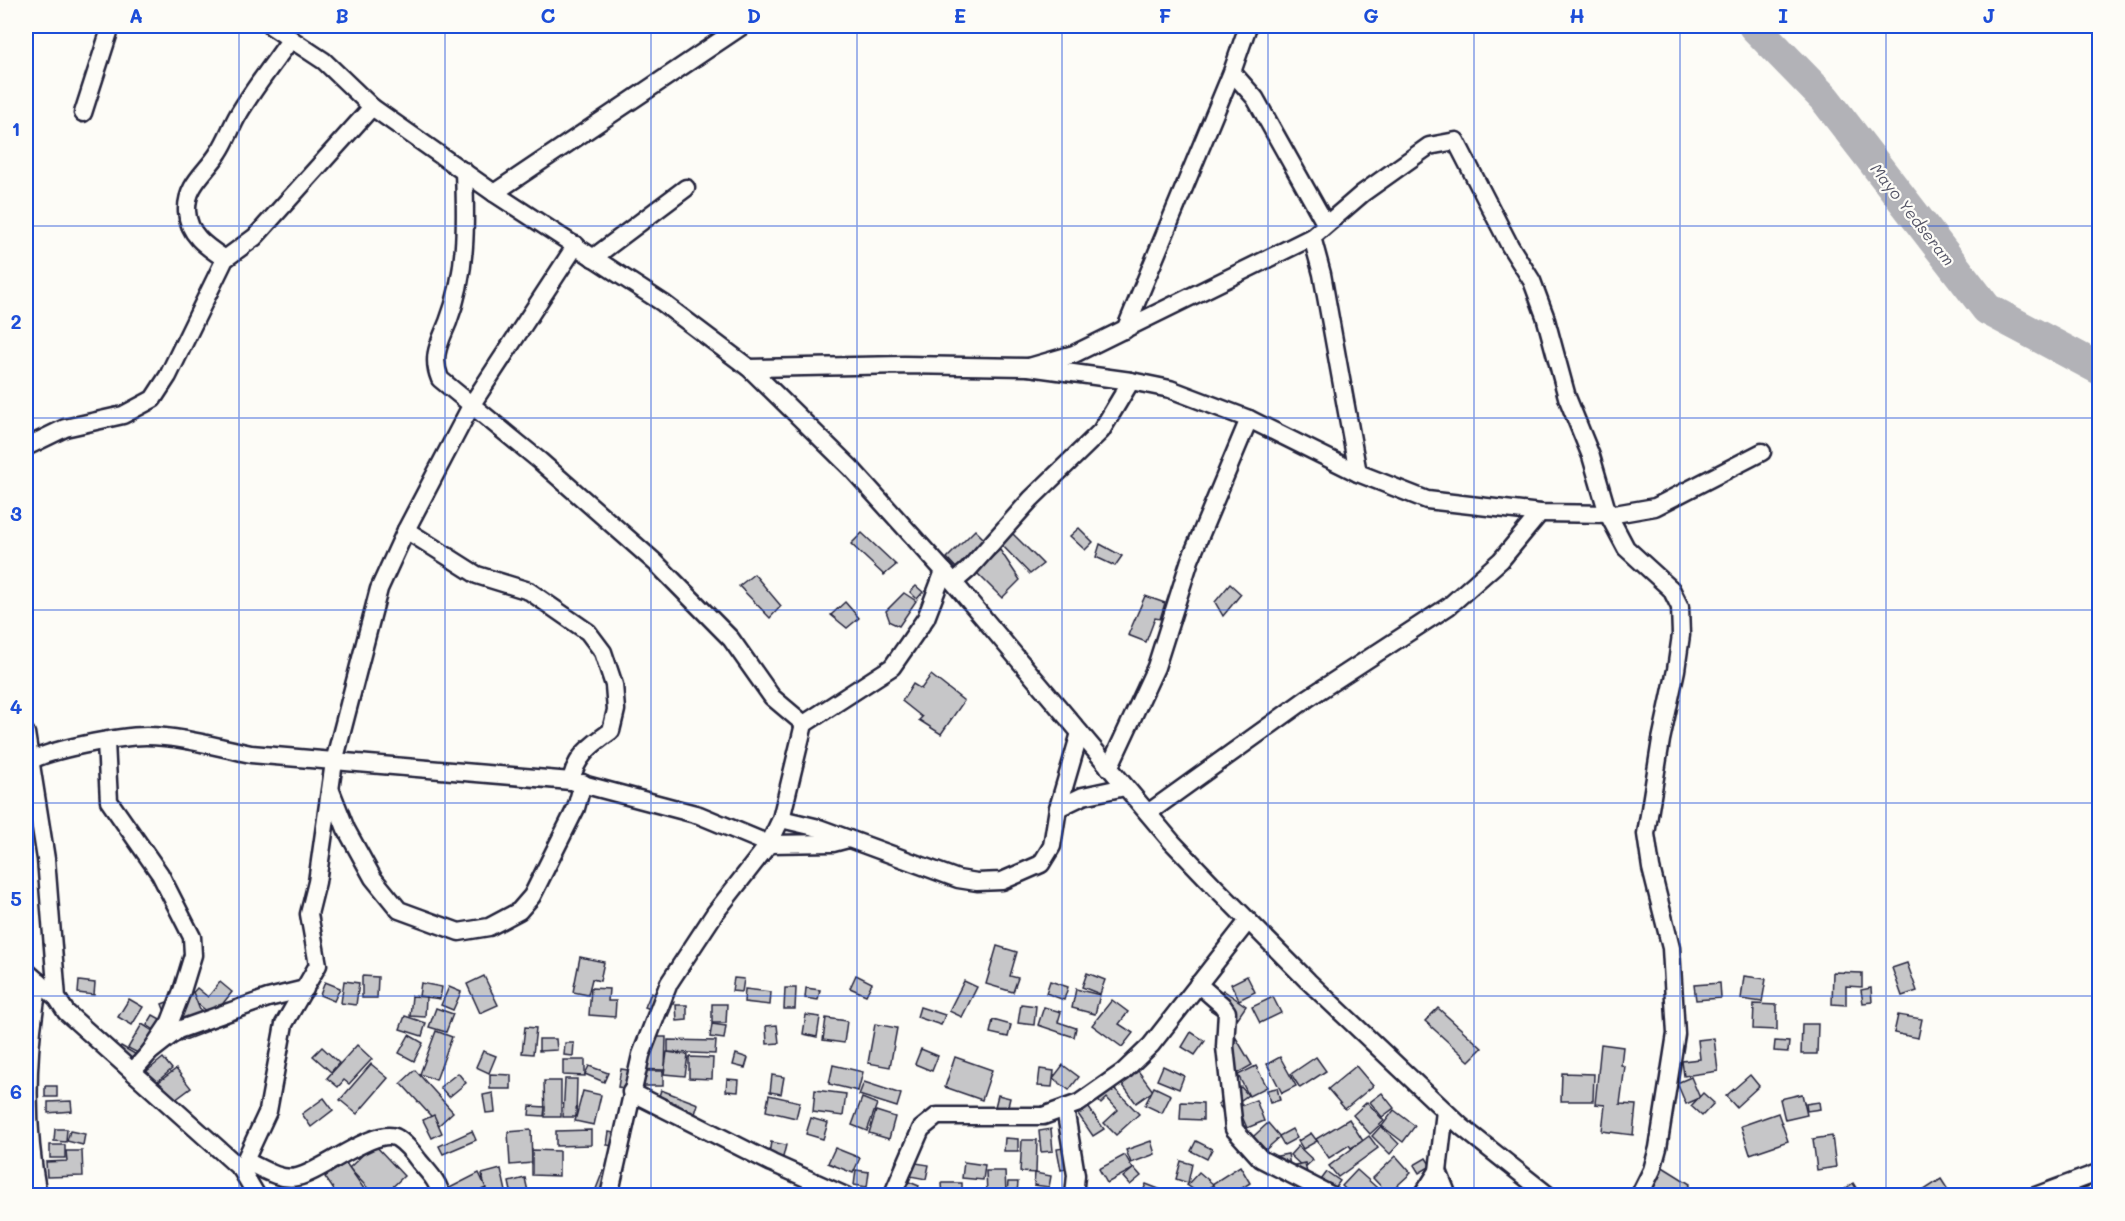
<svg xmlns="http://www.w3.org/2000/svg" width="2125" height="1221" font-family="Mali,sans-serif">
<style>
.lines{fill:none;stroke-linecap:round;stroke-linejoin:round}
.river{stroke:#b2b2b7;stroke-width:32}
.building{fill:#c6c6c8;stroke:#22223b;stroke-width:1.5}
.minor-casing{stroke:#22223b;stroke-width:21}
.minor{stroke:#fdfcf7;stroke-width:16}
.grid{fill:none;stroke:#1d4ed8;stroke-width:1.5;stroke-opacity:0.55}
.labels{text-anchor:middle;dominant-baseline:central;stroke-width:4.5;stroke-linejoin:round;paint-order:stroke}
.water-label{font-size:16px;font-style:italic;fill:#545466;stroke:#fdfcf7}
.neatline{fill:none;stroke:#1d4ed8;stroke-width:2}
.grid-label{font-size:20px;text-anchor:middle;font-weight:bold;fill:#1d4ed8}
</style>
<rect width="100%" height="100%" fill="#fdfcf7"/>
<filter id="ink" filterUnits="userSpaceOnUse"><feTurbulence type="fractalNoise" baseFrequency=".0167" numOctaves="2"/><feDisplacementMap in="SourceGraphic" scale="12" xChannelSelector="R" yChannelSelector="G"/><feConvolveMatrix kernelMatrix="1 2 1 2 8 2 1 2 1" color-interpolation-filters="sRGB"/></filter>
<g filter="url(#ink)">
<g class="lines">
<polyline class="river" points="1754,26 1825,99 1987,309 2100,369"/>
</g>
<g class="building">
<polygon points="1079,528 1093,542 1085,550 1070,536"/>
<polygon points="975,530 987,542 958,570 947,558"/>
<polygon points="1010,531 1043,564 1030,574 999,542"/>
<polygon points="862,533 896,565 884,575 851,544"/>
<polygon points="1100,544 1122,556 1115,566 1096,557"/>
<polygon points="1000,550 1020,580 1002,598 976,572"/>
<polygon points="754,574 781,606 770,618 739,586"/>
<polygon points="1230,584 1241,594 1223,616 1215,602"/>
<polygon points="916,586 923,592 917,599 910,592"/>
<polygon points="904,593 916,601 899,626 890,622 886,611"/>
<polygon points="1145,596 1165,603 1160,619 1155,618 1146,642 1128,635"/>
<polygon points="845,602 859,618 847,628 831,615"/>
<polygon points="931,675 964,701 941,734 919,720 922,717 902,701 913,684 921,689"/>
<polygon points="997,946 1017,952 1010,976 1018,978 1013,992 986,984"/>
<polygon points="580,957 604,962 600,981 592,979 588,995 573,992"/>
<polygon points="1907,963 1917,991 1902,996 1892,968"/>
<polygon points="1833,972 1862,973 1862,987 1846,986 1846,1005 1832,1004"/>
<polygon points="1087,973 1105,980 1100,994 1082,987"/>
<polygon points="856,975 872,983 866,995 850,988"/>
<polygon points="362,976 378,977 377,998 362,998"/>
<polygon points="484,976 498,1005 480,1013 467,984"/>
<polygon points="1247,976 1255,992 1239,1000 1231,984"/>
<polygon points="1744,976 1766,979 1762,1002 1741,999"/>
<polygon points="734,978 744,979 742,992 732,991"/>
<polygon points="79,981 95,983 94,995 78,993"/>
<polygon points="344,981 359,983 356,1005 341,1003"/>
<polygon points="964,981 977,987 962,1017 949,1011"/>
<polygon points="1050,981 1068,987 1064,1000 1046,993"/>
<polygon points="220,982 232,992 213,1016 189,997 197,988 208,997"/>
<polygon points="325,982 340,988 334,1001 320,995"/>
<polygon points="421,983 442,987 440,999 419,996"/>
<polygon points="1720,983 1721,998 1696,1000 1694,985"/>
<polygon points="449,987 461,992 453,1010 441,1005"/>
<polygon points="591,988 609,989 608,1001 616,1001 615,1017 589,1015"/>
<polygon points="785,988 796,988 795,1009 784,1009"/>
<polygon points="806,988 820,990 818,1000 805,998"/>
<polygon points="1871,988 1872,1002 1863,1003 1861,990"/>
<polygon points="745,989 771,992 770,1005 744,1002"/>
<polygon points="1076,989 1100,995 1095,1014 1072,1008"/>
<polygon points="1223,990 1246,1006 1233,1025 1209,1009"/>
<polygon points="193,992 208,1031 177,1043 162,1004"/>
<polygon points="651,993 674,1002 668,1016 645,1007"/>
<polygon points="412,996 426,997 425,1017 410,1016"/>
<polygon points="1273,997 1281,1013 1260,1023 1252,1007"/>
<polygon points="129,999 143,1007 132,1025 118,1017"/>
<polygon points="1112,1000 1128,1012 1119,1024 1133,1033 1122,1047 1092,1025"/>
<polygon points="712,1004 727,1004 726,1023 712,1023"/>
<polygon points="1021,1004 1036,1006 1034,1025 1018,1023"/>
<polygon points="1754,1004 1777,1005 1777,1030 1753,1029"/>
<polygon points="676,1005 687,1005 687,1020 677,1021"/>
<polygon points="920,1007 945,1015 941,1025 917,1017"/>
<polygon points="1044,1007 1061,1012 1058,1022 1076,1028 1074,1037 1038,1025"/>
<polygon points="436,1008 453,1014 446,1032 429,1027"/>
<polygon points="1438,1008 1482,1048 1469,1061 1425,1021"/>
<polygon points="153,1015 164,1021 157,1032 147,1025"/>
<polygon points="806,1015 820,1017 817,1037 803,1034"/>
<polygon points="1898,1015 1922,1019 1918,1038 1894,1033"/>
<polygon points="405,1016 426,1023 422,1036 400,1029"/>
<polygon points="826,1018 847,1021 844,1043 823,1040"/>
<polygon points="993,1020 1011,1025 1008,1037 990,1033"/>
<polygon points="142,1024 153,1031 140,1054 128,1048"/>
<polygon points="712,1024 726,1026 724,1039 710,1037"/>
<polygon points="875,1024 897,1028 890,1067 868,1063"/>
<polygon points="1802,1024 1818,1024 1817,1054 1801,1054"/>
<polygon points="777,1025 779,1043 767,1044 766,1026"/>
<polygon points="525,1027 536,1028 533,1054 522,1053"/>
<polygon points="436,1031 452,1037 436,1080 420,1074"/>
<polygon points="1191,1032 1205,1041 1195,1055 1182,1047"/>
<polygon points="409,1035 423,1043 414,1061 399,1053"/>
<polygon points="650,1037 666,1037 665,1070 631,1069 632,1052 650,1053"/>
<polygon points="1236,1038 1252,1065 1236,1074 1220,1047"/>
<polygon points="1714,1038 1718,1071 1684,1076 1682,1061 1700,1059 1698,1040"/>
<polygon points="539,1039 556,1039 557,1050 539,1051"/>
<polygon points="668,1040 716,1041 715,1054 668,1052"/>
<polygon points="1775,1041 1789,1042 1788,1052 1774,1051"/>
<polygon points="565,1043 574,1043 573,1056 564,1055"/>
<polygon points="1601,1044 1623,1047 1621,1065 1625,1066 1620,1104 1636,1105 1633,1135 1602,1131 1605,1105 1595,1104"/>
<polygon points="357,1045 372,1059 349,1084 344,1080 338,1087 327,1078"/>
<polygon points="121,1046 135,1054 127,1068 113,1060"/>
<polygon points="322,1047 339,1063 331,1072 313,1056"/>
<polygon points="921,1049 938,1056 932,1071 915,1064"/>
<polygon points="483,1051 496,1056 489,1073 476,1067"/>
<polygon points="667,1052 688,1055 685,1076 664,1074"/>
<polygon points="736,1054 748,1058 745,1068 733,1065"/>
<polygon points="689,1057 713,1058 712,1079 689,1078"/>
<polygon points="955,1057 992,1070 982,1100 945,1087"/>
<polygon points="1280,1057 1296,1086 1282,1093 1267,1064"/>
<polygon points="1316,1057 1326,1071 1300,1088 1291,1074"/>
<polygon points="163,1058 172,1069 152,1086 142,1075"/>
<polygon points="563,1060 585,1060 585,1076 563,1075"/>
<polygon points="371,1064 388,1078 357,1114 340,1100"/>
<polygon points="1133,1064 1153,1091 1136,1103 1116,1076"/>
<polygon points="833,1065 863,1072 858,1091 829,1084"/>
<polygon points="1063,1065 1079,1077 1069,1090 1053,1078"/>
<polygon points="589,1066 608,1073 604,1082 585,1074"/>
<polygon points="1163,1066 1184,1076 1179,1089 1157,1080"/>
<polygon points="1256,1066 1267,1087 1249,1096 1238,1075"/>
<polygon points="1356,1066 1373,1086 1345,1109 1328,1089"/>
<polygon points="176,1069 191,1088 171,1103 156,1084"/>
<polygon points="621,1069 641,1072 638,1090 618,1087"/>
<polygon points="1040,1069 1054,1071 1052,1087 1038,1086"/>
<polygon points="415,1070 453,1112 439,1125 401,1083"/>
<rect x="642" y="1071" width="21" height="15"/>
<polygon points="458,1073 466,1083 449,1097 440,1087"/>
<polygon points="1562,1073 1594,1074 1593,1101 1561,1101"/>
<polygon points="490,1074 511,1075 511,1089 490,1089"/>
<polygon points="772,1075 784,1077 781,1094 770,1092"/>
<polygon points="1750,1075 1759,1086 1736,1107 1726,1096"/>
<polygon points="1691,1077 1700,1098 1686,1104 1677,1083"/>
<polygon points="565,1079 577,1079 576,1117 563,1117"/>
<polygon points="727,1079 739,1080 738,1092 726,1091"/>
<polygon points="544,1081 561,1081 561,1117 545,1117"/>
<polygon points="864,1082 901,1094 897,1107 859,1095"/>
<polygon points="1109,1083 1139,1114 1116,1135 1104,1123 1118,1110 1107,1098 1101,1104 1094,1096"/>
<rect x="45" y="1086" width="12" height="11"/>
<polygon points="1154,1087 1171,1095 1162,1113 1145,1105"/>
<polygon points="1241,1087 1248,1095 1224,1112 1218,1104"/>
<polygon points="1277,1088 1280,1100 1270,1103 1267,1090"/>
<polygon points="661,1090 698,1104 694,1117 668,1120 653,1114"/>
<polygon points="815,1090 846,1094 843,1116 813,1112"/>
<polygon points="583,1091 601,1095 594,1125 575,1121"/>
<polygon points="493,1093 495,1112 486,1113 483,1095"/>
<polygon points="1382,1093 1394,1108 1382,1117 1370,1102"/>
<polygon points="1703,1093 1714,1103 1702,1116 1691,1106"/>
<polygon points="1802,1094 1807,1115 1785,1120 1780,1099"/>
<polygon points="769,1095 800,1102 796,1118 766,1111"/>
<polygon points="998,1095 1010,1098 1007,1110 995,1107"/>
<polygon points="324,1098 333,1110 311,1127 302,1114"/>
<polygon points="862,1098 877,1104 867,1131 852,1125"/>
<polygon points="1256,1100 1264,1121 1247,1128 1238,1107"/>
<polygon points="71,1101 72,1111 48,1113 48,1102"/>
<polygon points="1181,1102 1203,1103 1203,1120 1180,1119"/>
<polygon points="1367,1102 1384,1121 1370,1134 1353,1115"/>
<polygon points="1819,1102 1820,1109 1807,1111 1806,1104"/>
<polygon points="1086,1104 1104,1129 1093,1136 1076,1111"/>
<polygon points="530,1106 545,1107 544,1116 529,1115"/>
<polygon points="1394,1110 1415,1126 1403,1142 1382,1126"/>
<polygon points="876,1111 895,1117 889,1139 869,1133"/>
<polygon points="1778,1113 1788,1141 1750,1154 1741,1126"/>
<polygon points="434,1115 442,1133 432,1138 423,1120"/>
<polygon points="811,1118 828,1123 823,1139 806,1134"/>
<polygon points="1349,1119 1363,1141 1351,1148 1349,1145 1329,1158 1316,1139"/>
<polygon points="1268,1123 1280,1137 1255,1159 1243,1146"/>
<polygon points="1381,1126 1399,1144 1390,1154 1372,1136"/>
<polygon points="55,1129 67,1129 66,1142 54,1141"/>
<polygon points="1051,1129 1053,1151 1041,1152 1039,1131"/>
<polygon points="1292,1129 1297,1138 1284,1145 1279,1136"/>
<polygon points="531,1130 532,1163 510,1165 508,1132"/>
<polygon points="591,1130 591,1145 556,1146 556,1131"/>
<polygon points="70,1131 85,1134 83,1145 67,1141"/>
<polygon points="472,1131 476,1140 443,1154 439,1146"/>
<polygon points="609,1132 632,1137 629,1149 607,1145"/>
<polygon points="1311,1133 1317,1141 1303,1149 1298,1141"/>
<polygon points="1369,1136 1378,1148 1338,1177 1329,1166"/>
<polygon points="1832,1136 1836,1167 1817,1170 1813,1139"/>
<polygon points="1005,1138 1018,1139 1018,1151 1004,1151"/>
<polygon points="1022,1140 1037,1140 1036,1173 1020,1172"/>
<polygon points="1151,1141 1155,1154 1131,1163 1126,1150"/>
<polygon points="1196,1141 1212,1149 1207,1159 1191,1151"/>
<polygon points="771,1142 786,1145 782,1161 768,1159"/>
<polygon points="374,1144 404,1176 383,1196 375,1196 349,1168"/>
<rect x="50" y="1145" width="15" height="13"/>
<polygon points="1298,1146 1313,1160 1304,1168 1290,1155"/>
<polygon points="1070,1147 1074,1167 1061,1170 1057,1149"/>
<polygon points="835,1148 860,1158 853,1173 828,1163"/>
<polygon points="532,1150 559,1151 559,1176 532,1175"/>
<polygon points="66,1151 82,1151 83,1176 47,1177 46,1162 67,1161"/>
<polygon points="1288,1154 1290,1166 1305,1163 1307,1173 1276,1178 1272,1157"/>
<polygon points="1125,1155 1133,1169 1107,1183 1099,1169"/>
<polygon points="1396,1156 1411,1173 1388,1194 1373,1178"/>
<polygon points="1426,1158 1431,1166 1419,1173 1414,1165"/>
<polygon points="896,1160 929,1165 926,1179 894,1173"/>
<polygon points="1181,1161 1192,1164 1188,1183 1176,1179"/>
<polygon points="964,1162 985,1165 983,1180 962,1178"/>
<polygon points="346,1163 369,1196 338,1196 325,1177"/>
<polygon points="1240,1166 1250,1183 1230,1196 1219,1196 1212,1184"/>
<polygon points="1661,1166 1690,1184 1682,1196 1642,1196"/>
<polygon points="1134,1168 1141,1176 1130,1185 1123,1177"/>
<polygon points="501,1169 507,1196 487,1196 482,1174"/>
<polygon points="856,1170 869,1172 867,1187 854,1185"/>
<polygon points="1357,1170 1385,1195 1384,1196 1353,1196 1342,1186"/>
<polygon points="603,1171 618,1177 611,1196 594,1194"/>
<polygon points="986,1171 1005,1171 1006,1193 987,1194"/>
<polygon points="1199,1172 1213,1184 1203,1196 1187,1185"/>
<polygon points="1327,1172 1340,1181 1329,1196 1315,1188"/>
<polygon points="479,1173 486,1188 479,1191 481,1196 434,1196"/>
<polygon points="1035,1173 1051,1176 1049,1187 1034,1185"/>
<polygon points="892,1175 919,1186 915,1196 900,1196 886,1189"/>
<polygon points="525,1178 529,1196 512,1196 509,1182"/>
<polygon points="1941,1179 1950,1193 1946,1196 1922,1196 1921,1192"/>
<polygon points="1008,1182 1018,1182 1017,1193 1007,1192"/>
<polygon points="942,1183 962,1183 962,1196 943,1196"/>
<polygon points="1853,1183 1861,1196 1838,1196 1837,1195"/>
<polygon points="1146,1184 1164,1191 1162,1196 1141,1196"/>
<polygon points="1713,1189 1716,1196 1695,1195"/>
</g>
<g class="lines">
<g class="minor-casing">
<g id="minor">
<polyline points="271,26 324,61 372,107 494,193 663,303 749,368 851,468 944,571 1172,842 1216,888 1308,981 1462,1127 1549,1196"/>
<polyline points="1232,72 1255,98 1325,223"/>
<polyline points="83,113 111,26"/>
<path d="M 464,171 C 466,223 467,273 448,322 C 439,344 431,357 440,379 L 540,461 L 656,563 L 731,639 L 772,697 L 804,724"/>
<polyline points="494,193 742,26"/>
<polyline points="1312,237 1322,274 1358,473"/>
<polyline points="593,258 686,188"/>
<path d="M 225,259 C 207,247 188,235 187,211 C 186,184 207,172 219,152 C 227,140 231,127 238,115 C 254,88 273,64 291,39"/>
<polyline points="1125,330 1232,72 1248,26"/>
<polyline points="1029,367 1074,354 1312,237 1363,193 1429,146 1456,141 1510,246 1532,281 1545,316 1567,397 1591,456 1608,514 1626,548 1671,589 1680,607 1681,635 1676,670 1661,740 1646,834 1651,868 1671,948 1676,1034 1658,1148 1652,1170 1639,1196"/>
<polyline points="749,368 904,365 1029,367 1131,381 1170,389 1249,419 1358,473 1427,500 1540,513 1615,514 1655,507 1762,452"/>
<polyline points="26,447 65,428 123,415 153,399 168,376 225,259 255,237 372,107"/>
<path d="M 406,530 L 477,575 L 529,591 L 588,632 L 603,652 L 614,685 L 616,710 L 611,731 C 591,745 576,756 571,781"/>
<polyline points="954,582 968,570 1031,499 1101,431 1131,381"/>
<polyline points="26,733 46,859 57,998"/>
<polyline points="106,742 109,801 160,874 192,937 193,955 182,991 170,1022 150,1052"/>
<path d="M 26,764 C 42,750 123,736 146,736 C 181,736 217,747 251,754 L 571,781 L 699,815 L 769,844 L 833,843 L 848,839"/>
<polyline points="1109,768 1156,667 1190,560 1249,419"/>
<polyline points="331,791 346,829 373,878 399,910 459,932 489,927 519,911 532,896 576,808 583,783"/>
<polyline points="1058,808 1083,796 1125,787"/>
<polyline points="1148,813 1308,698 1449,606 1501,560 1540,513"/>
<polyline points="781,819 819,828 958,879 977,882 1002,881 1041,864 1052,846 1058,808 1080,733"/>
<polyline points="26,971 57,998 66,1012 241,1169 257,1196"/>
<polyline points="1198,984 1222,1005 1227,1012 1225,1047 1234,1129 1261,1159 1333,1196"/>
<polyline points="133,1071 150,1052 178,1030 268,998 305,989"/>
<polyline points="631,1092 772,1163 846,1196"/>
<polyline points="1065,1108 1076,1175 1074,1196"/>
<path d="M 246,1161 C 261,1168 280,1181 297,1177 C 322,1172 376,1126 397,1138 C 405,1143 414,1154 419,1161 C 428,1172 439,1182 441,1196"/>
<polyline points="241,1169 268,1111 284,1024 318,965 309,914 317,882 334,762 379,589 406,530 472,404 576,245"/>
<polyline points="1438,1171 1448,1196"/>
<path d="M 38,1196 C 25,1126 26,1052 39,982"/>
<polyline points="609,1196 641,1055 669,983 715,913 769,844 781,819 804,724 892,667 926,618 944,571"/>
<polyline points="892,1196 921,1129 937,1116 1043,1116 1079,1103 1123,1072 1151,1045 1248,921"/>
<polyline points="1422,1196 1438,1171 1445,1111"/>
<polyline points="2035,1196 2100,1172"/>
</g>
</g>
<use href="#minor" class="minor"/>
</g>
</g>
<path class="grid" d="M 239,26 L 239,1196M 445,26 L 445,1196M 651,26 L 651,1196M 857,26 L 857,1196M 1062,26 L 1062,1196M 1268,26 L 1268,1196M 1474,26 L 1474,1196M 1680,26 L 1680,1196M 1886,26 L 1886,1196M 26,226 L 2100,226M 26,418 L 2100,418M 26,610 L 2100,610M 26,803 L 2100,803M 26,996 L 2100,996"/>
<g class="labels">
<g class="water-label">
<text transform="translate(1913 214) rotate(52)">Mayo Yedseram</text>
</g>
</g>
<rect width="2125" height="1221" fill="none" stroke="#fdfcf7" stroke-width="66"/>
<rect x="33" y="33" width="2059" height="1155" class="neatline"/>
<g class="grid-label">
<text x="136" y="23">A</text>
<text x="342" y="23">B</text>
<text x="548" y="23">C</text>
<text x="754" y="23">D</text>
<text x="960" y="23">E</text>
<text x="1165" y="23">F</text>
<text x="1371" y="23">G</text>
<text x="1577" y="23">H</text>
<text x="1783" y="23">I</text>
<text x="1989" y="23">J</text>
<text x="16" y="136">1</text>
<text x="16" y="329">2</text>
<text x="16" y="521">3</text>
<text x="16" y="714">4</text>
<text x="16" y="906">5</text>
<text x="16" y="1099">6</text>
</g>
</svg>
